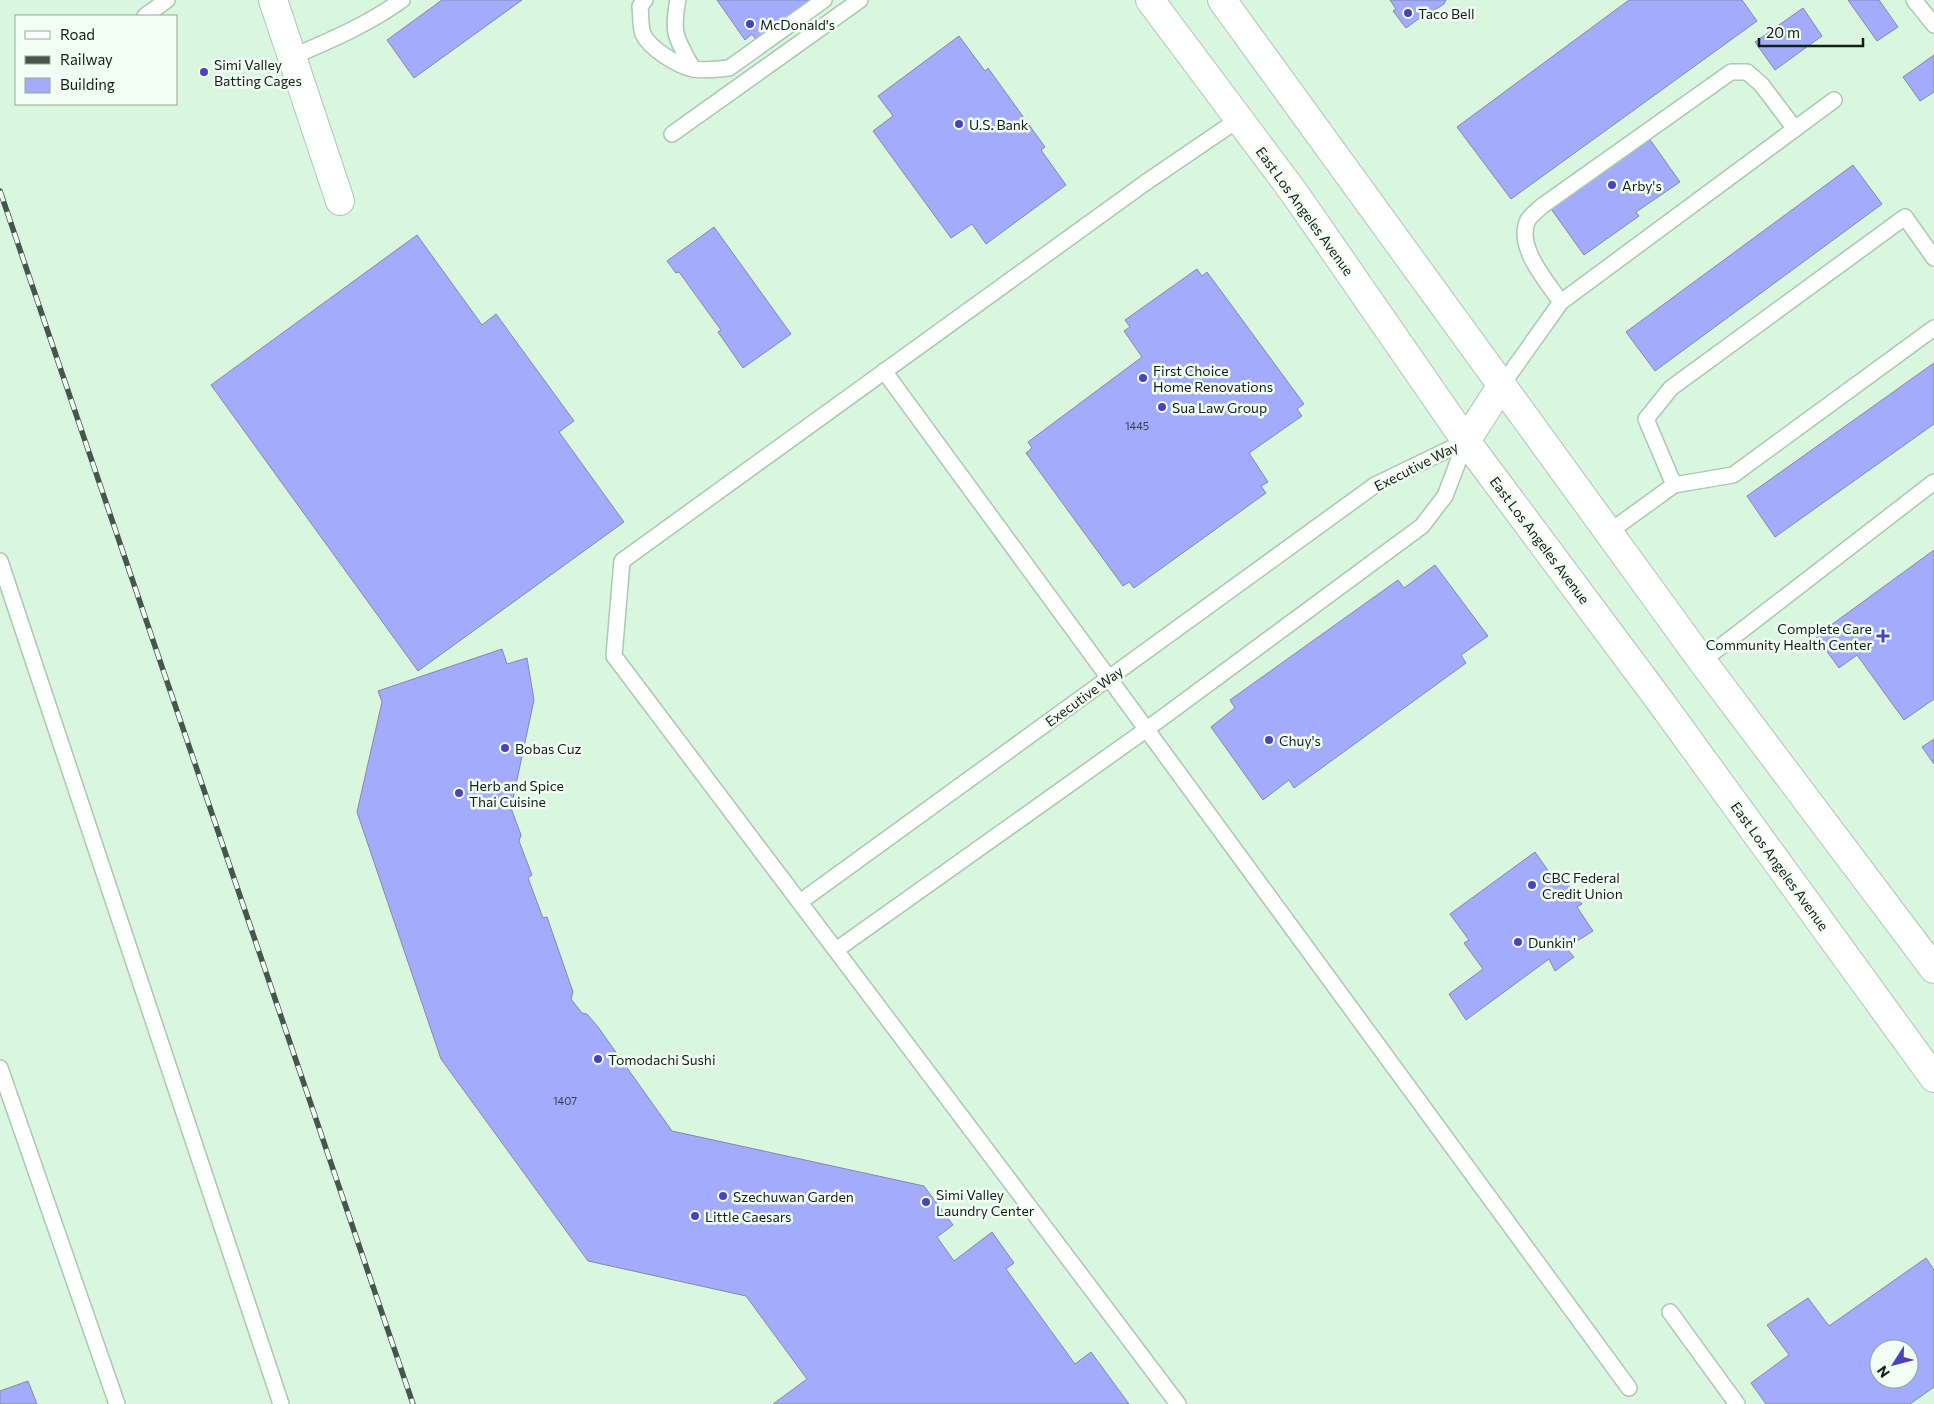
<svg xmlns="http://www.w3.org/2000/svg" width="1934" height="1404" font-family="Commissioner,sans-serif">
<style>
.building{fill:#a3abfd;stroke:#8589a7;fill-rule:evenodd}
.lines{fill:none;stroke-linecap:round;stroke-linejoin:round}
.service-casing{stroke:#abc8b0;stroke-width:18}
.minor-casing{stroke:#abc8b0;stroke-width:30}
.primary-casing{stroke:#abc8b0;stroke-width:30}
.service{stroke:#fff;stroke-width:15}
.minor{stroke:#fff;stroke-width:28}
.primary{stroke:#fff;stroke-width:28}
.rail-casing{stroke:#46564a;stroke-width:5.5}
.rail{stroke:#f2fef4;stroke-width:4;stroke-dasharray:11;stroke-linecap:butt}
.poi-dot{fill:#4a43ba;stroke:#f2fef4;stroke-width:2}
.labels{text-anchor:middle;dominant-baseline:central;stroke-width:5;stroke-linejoin:round;paint-order:stroke}
.number-label{font-size:11px;fill:#374150}
.poi-label{font-size:14px;fill:#131e16;stroke:#f2fef4;text-anchor:start}
.street-label{font-size:14px;fill:#131e16;stroke:#f2fef4}
</style>
<rect width="100%" height="100%" fill="#d8f7de"/>
<g class="building">
<polygon points="442,0 522,0 414,78 387,40"/>
<polygon points="717,0 810,0 773,28 769,21 761,28 768,37 759,44 752,34 745,40"/>
<polygon points="1390,0 1446,0 1444,4 1433,11 1425,10 1419,14 1421,17 1406,28 1393,11 1396,9"/>
<polygon points="1629,0 1742,0 1757,21 1511,199 1457,127"/>
<polygon points="1848,0 1879,0 1898,27 1877,41"/>
<polygon points="1803,8 1822,36 1775,70 1755,42"/>
<polygon points="959,36 985,71 988,68 1045,147 1041,150 1066,185 986,244 972,224 951,238 873,131 893,116 878,96"/>
<polygon points="1934,55 1934,92 1920,101 1903,77"/>
<polygon points="1646,134 1680,182 1636,212 1639,216 1584,255 1549,206"/>
<polygon points="1853,165 1882,204 1655,371 1626,332"/>
<polygon points="714,227 791,334 743,368 718,332 721,330 679,272 676,273 667,261"/>
<polygon points="417,235 482,325 496,314 574,421 559,432 624,522 418,671 211,385"/>
<polygon points="1197,269 1202,276 1207,272 1304,404 1297,409 1302,416 1249,453 1268,482 1261,486 1266,493 1134,588 1129,582 1123,586 1026,453 1032,448 1028,442 1142,357 1124,331 1130,327 1125,320"/>
<polygon points="1934,363 1934,424 1775,537 1747,496"/>
<polygon points="1934,550 1934,699 1904,720 1857,655 1839,668 1816,636"/>
<polygon points="1435,565 1488,636 1461,655 1466,663 1294,788 1289,780 1263,800 1211,727 1235,708 1230,700 1398,580 1404,588"/>
<polygon points="502,649 507,664 527,658 534,700 511,808 521,835 519,841 532,875 528,878 543,918 547,917 573,992 571,999 582,1013 587,1014 598,1027 672,1131 924,1186 953,1225 937,1237 954,1261 992,1232 1014,1263 1006,1269 1075,1364 1091,1352 1129,1404 773,1404 807,1379 746,1296 588,1261 441,1059 357,812 382,702 378,691"/>
<polygon points="1934,739 1934,764 1922,747"/>
<polygon points="1535,852 1554,879 1561,875 1582,904 1577,907 1593,931 1566,948 1574,957 1555,971 1549,959 1466,1020 1449,994 1483,969 1464,943 1469,940 1450,914"/>
<path d="M 1926,1258 L 1934,1270 L 1934,1387 L 1910,1404 L 1766,1404 L 1751,1383 L 1789,1355 L 1767,1325 L 1808,1298 L 1829,1326 ZM 1879,1349 L 1909,1349 L 1909,1379 L 1879,1379 Z"/>
<polygon points="28,1381 37,1404 0,1404 0,1391"/>
</g>
<g class="lines">
<g class="service-casing">
<g id="service">
<path d="M 645,0 L 640,6 C 641,14 640,26 643,34 C 649,48 679,67 694,69 C 705,71 717,69 729,68 L 824,0"/>
<path d="M 678,0 C 671,35 677,39 693,69"/>
<polyline points="1914,0 1934,25"/>
<polyline points="145,16 167,0"/>
<path d="M 292,57 C 331,40 367,25 402,0"/>
<polyline points="672,134 860,0"/>
<path d="M 1561,302 C 1547,282 1515,246 1528,220 C 1531,215 1538,210 1542,206 L 1731,72 L 1747,72 L 1761,84 L 1795,129"/>
<polyline points="884,371 1629,1388"/>
<polyline points="1502,385 1561,302 1834,100"/>
<polyline points="1674,485 1646,419 1671,388 1905,217 1934,258"/>
<polyline points="1609,532 1674,485 1733,475 1934,328"/>
<polyline points="0,561 281,1404"/>
<polyline points="1702,661 1934,482"/>
<polyline points="800,902 1375,485 1466,441"/>
<polyline points="836,950 1147,729 1422,526 1445,496 1466,441"/>
<polyline points="0,1068 117,1404"/>
<polyline points="1670,1312 1737,1404"/>
<polyline points="1178,1404 614,656 622,561 1145,183 1239,119"/>
</g>
</g>
<g class="minor-casing">
<polyline id="minor" points="273,0 340,201"/>
</g>
<g class="primary-casing">
<g id="primary">
<polyline points="1150,0 1295,194 1466,441 1660,701 1934,1078"/>
<polyline points="1222,0 1702,661 1934,969"/>
<polyline points="1466,441 1502,385"/>
</g>
</g>
<use href="#service" class="service"/>
<use href="#minor" class="minor"/>
<use href="#primary" class="primary"/>
<g class="rail-casing">
<polyline id="rail" points="0,191 413,1404"/>
</g>
<use href="#rail" class="rail"/>
</g>
<g class="poi-dot">
<circle cx="1408" cy="13" r="5"/>
<circle cx="750" cy="24" r="5"/>
<circle cx="204" cy="72" r="5"/>
<circle cx="959" cy="124" r="5"/>
<circle cx="1612" cy="185" r="5"/>
<circle cx="1143" cy="378" r="5"/>
<circle cx="1162" cy="407" r="5"/>
<path d="M1880.5 628.5h5v5h5v5h-5v5h-5v-5h-5v-5h5z"/>
<circle cx="1269" cy="740" r="5"/>
<circle cx="505" cy="748" r="5"/>
<circle cx="459" cy="793" r="5"/>
<circle cx="1532" cy="885" r="5"/>
<circle cx="1518" cy="942" r="5"/>
<circle cx="598" cy="1059" r="5"/>
<circle cx="723" cy="1196" r="5"/>
<circle cx="926" cy="1202" r="5"/>
<circle cx="695" cy="1216" r="5"/>
</g>
<g class="labels">
<g class="number-label">
<text x="1137" y="425">1445</text>
<text x="565" y="1100">1407</text>
</g>
<g class="poi-label">
<text x="1418" y="13">Taco Bell</text>
<text x="760" y="24">McDonald's</text>
<text x="214" y="64">Simi Valley<tspan x="214" dy="16">Batting Cages</tspan></text>
<text x="969" y="124">U.S. Bank</text>
<text x="1622" y="185">Arby's</text>
<text x="1153" y="370">First Choice<tspan x="1153" dy="16">Home Renovations</tspan></text>
<text x="1172" y="407">Sua Law Group</text>
<text x="1872" y="628" text-anchor="end">Complete Care<tspan x="1872" dy="16">Community Health Center</tspan></text>
<text x="1279" y="740">Chuy's</text>
<text x="515" y="748">Bobas Cuz</text>
<text x="469" y="785">Herb and Spice<tspan x="469" dy="16">Thai Cuisine</tspan></text>
<text x="1542" y="877">CBC Federal<tspan x="1542" dy="16">Credit Union</tspan></text>
<text x="1528" y="942">Dunkin'</text>
<text x="608" y="1059">Tomodachi Sushi</text>
<text x="936" y="1194">Simi Valley<tspan x="936" dy="16">Laundry Center</tspan></text>
<text x="733" y="1196">Szechuwan Garden</text>
<text x="705" y="1216">Little Caesars</text>
</g>
<g class="street-label">
<text transform="translate(1305 211) rotate(54)">East Los Angeles Avenue</text>
<text transform="translate(1416 466) rotate(-27)">Executive Way</text>
<text transform="translate(1540 540) rotate(53)">East Los Angeles Avenue</text>
<text transform="translate(1084 696) rotate(-36)">Executive Way</text>
<text transform="translate(1780 866) rotate(54)">East Los Angeles Avenue</text>
</g>
</g>
<rect x="15" y="15" width="162" height="90" fill="#f2fef4" stroke="#99a49b"/>
<rect x="25" y="31" width="25" height="8" fill="#ffffff" stroke="#99a49b"/>
<text x="60" y="40" font-size="15" fill="#131e16">Road</text>
<rect x="25" y="56" width="25" height="8" fill="#46564a" stroke="#99a49b"/>
<text x="60" y="65" font-size="15" fill="#131e16">Railway</text>
<rect x="25" y="78" width="25" height="15" fill="#a3abfd" stroke="#99a49b"/>
<text x="60" y="90" font-size="15" fill="#131e16">Building</text>
<g transform="translate(1894 1364) rotate(234)"><circle r="24" fill="#f2fef4" stroke="#99a49b"/>
<path d="M0-4L9 19L0 12L-9 19Z" fill="#4a43ba"/>
<text y="-8" font-size="14" font-weight="bold" text-anchor="middle" fill="#131e16">N</text>
</g>
<path d="M1759 38v8h104v-8" fill="none" stroke="#131e16" stroke-width="2.5"/>
<text x="1766" y="38" font-size="15" fill="#131e16" stroke="#f2fef4" stroke-width="4" paint-order="stroke">20 m</text>
</svg>
